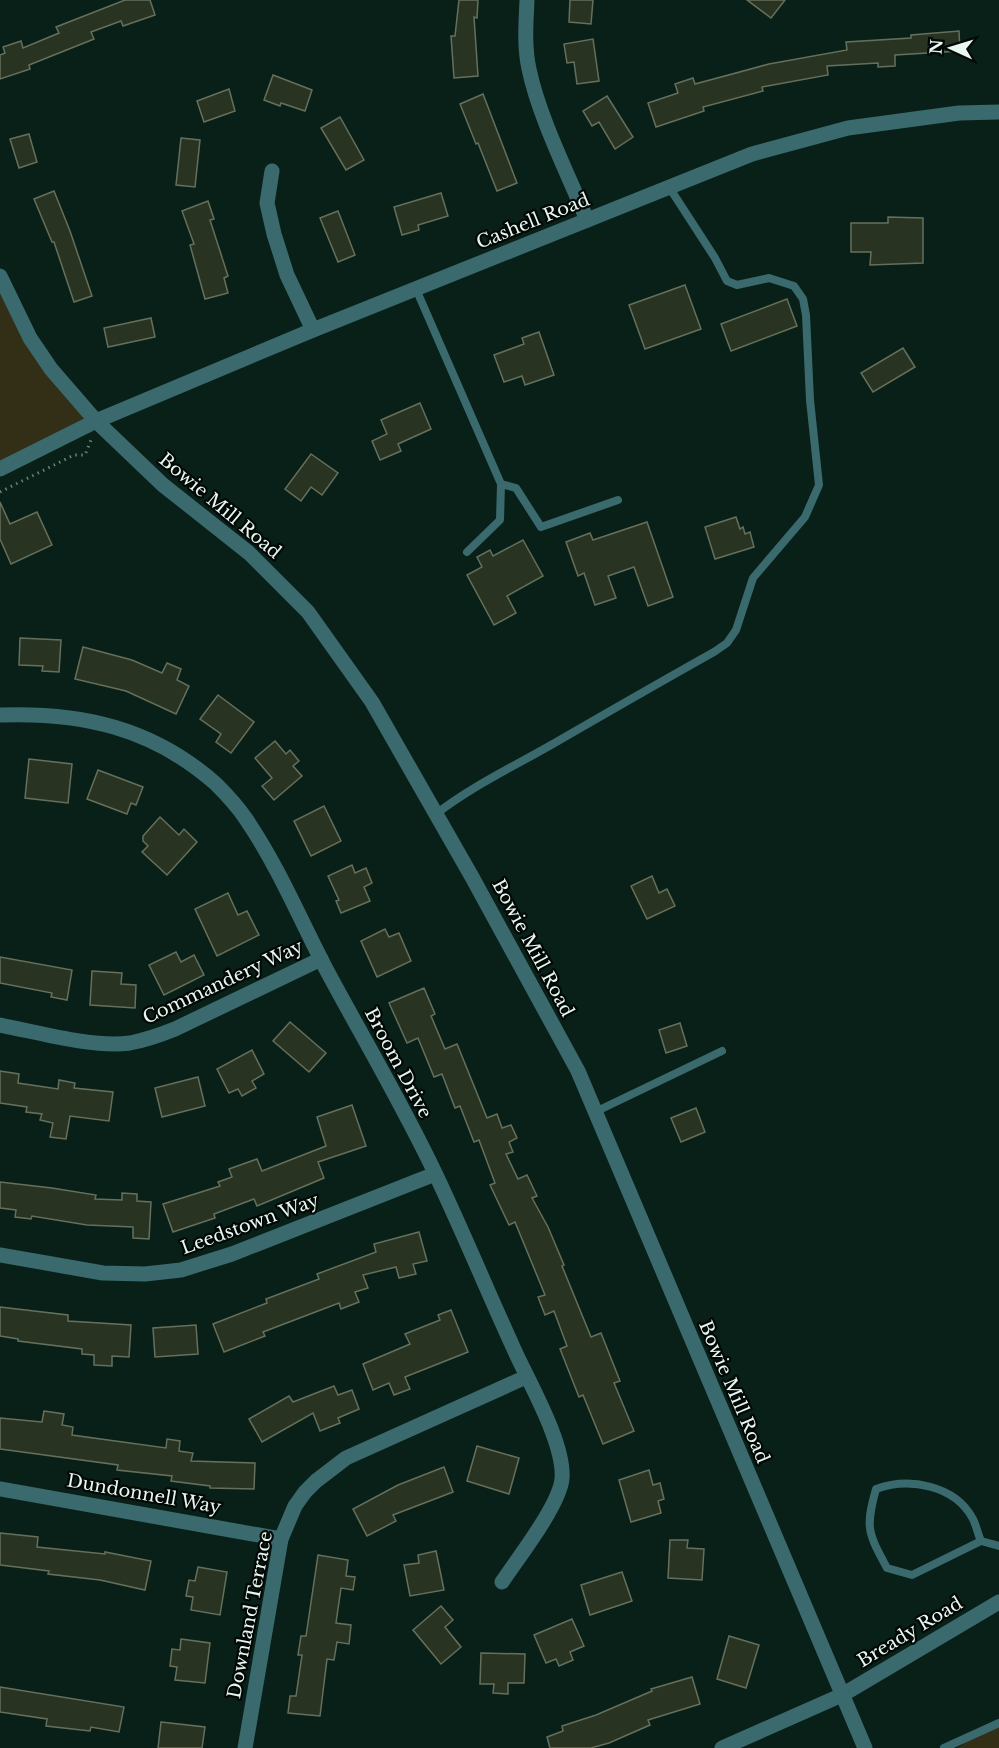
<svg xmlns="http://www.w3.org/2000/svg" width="999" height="1748" font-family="'Libre Baskerville',serif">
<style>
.green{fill:#332e16}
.building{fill:#293322;stroke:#65705c;stroke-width:1.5}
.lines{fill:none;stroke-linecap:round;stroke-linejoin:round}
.path{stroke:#6c7f78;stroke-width:3;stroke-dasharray:1.5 4.5;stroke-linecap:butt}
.service{stroke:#3a6a6d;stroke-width:8}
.minor{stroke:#3a6a6d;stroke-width:15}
.tertiary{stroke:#3a6a6d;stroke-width:15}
.labels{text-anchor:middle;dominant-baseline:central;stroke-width:4.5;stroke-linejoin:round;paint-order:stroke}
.street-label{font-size:18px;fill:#e9f7f1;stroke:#020805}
</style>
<rect width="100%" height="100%" fill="#092018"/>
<g class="green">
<polygon points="0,276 8,295 96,421 0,469"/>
<polygon points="999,1721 999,1748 957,1748"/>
</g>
<g class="building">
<polygon points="125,0 150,0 155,15 123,26 121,21 91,32 94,39 29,65 30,69 0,79 0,55 5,53 3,47 21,41 23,48 59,33 56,27"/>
<polygon points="459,0 478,0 477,18 474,17 478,76 454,78 451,36 455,36"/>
<polygon points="570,0 593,0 591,24 569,22"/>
<polygon points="747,0 785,0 771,18"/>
<polygon points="959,31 960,51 895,55 895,66 878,67 878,63 827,66 828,75 762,87 763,91 703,107 704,111 656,127 648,103 678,93 675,84 693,78 695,84 769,64 847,50 846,42 911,38 911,35"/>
<polygon points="593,39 599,81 577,84 574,62 567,63 564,44"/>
<polygon points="273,75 312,90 305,111 281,103 280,106 264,100"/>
<polygon points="229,89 235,111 204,122 197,101"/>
<polygon points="483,94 517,183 497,191 478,143 476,144 460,104"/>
<polygon points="607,96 633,137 615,149 599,122 592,126 583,111"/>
<polygon points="340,117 364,160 346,170 321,128"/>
<polygon points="29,134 37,162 19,168 10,139"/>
<polygon points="181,138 200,140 195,187 176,185"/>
<polygon points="54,191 70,231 92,296 74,302 54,242 52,242 34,199"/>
<polygon points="441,193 448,216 418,225 419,230 402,235 394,207"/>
<polygon points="208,201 214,219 210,220 228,276 224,278 228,293 205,299 190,245 194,244 182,211"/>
<polygon points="338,211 355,255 338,262 320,218"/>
<polygon points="888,217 923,218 923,263 870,265 871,252 851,252 851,223 888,223"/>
<polygon points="685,285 701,329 645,349 629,305"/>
<polygon points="787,299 797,326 731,351 721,324"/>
<polygon points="151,318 155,337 108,347 104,328"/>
<polygon points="539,332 554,375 525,385 522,376 504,382 494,355 524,344 522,338"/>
<polygon points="903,348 915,367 873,392 861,373"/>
<polygon points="420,403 431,429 398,444 401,451 380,460 372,441 387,434 381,420"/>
<polygon points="311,454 338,473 322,495 311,487 301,501 285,489"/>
<polygon points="0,502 10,524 37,512 52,545 11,564 0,539"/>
<polygon points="736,517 740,529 743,527 745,534 750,532 754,547 715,559 705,527"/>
<polygon points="647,522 673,597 648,606 634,567 608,576 616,598 595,605 584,573 578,576 566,542 590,533 593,540"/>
<polygon points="523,540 543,576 507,596 516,613 494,625 467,575 482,567 477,557 490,550 493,556"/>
<polygon points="20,638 61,640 59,672 42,671 43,666 19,665"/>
<polygon points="83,647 132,660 162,673 167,663 181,669 177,680 189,686 176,714 126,691 75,679"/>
<polygon points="218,695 254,722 231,753 216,742 221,734 200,719"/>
<polygon points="275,741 286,754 290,750 299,761 293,766 302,776 274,800 262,786 272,778 255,758"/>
<polygon points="29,759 72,764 68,803 25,798"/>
<polygon points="98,770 143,787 136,805 131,803 127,814 87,799"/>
<polygon points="324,806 341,841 311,856 294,821"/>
<polygon points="160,817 179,835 184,829 197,842 167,875 142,852 148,846 143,841 143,836"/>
<polygon points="352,865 355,873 366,868 372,883 364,887 370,901 341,913 336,901 339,900 328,876"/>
<polygon points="652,876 659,893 667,889 675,906 647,919 631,886"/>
<polygon points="228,893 238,915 247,911 259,935 217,956 195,909"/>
<polygon points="385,929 389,937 399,933 411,961 377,977 361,941"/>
<polygon points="176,952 181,962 194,955 204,975 164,995 149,965"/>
<polygon points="0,957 72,970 67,1000 51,997 52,993 0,983"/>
<polygon points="92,971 122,973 121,984 136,985 135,1008 90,1005"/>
<polygon points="424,988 435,1014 431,1016 445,1049 457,1044 487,1118 497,1114 502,1128 511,1125 517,1138 509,1142 513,1152 506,1154 518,1179 527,1175 537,1196 532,1198 548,1227 564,1265 562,1266 591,1337 601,1333 620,1381 614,1383 634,1431 603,1444 583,1395 579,1397 560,1349 567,1346 554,1311 545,1315 538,1297 545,1295 515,1222 509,1225 490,1185 495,1183 479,1140 474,1142 460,1106 455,1108 442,1074 434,1077 418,1038 407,1043 389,1003"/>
<polygon points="290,1022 326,1053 309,1072 273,1041"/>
<polygon points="680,1023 687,1046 666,1053 659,1030"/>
<polygon points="252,1050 264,1074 252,1081 256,1088 242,1096 238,1089 229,1093 217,1069"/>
<polygon points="0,1071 19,1074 18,1083 58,1089 59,1080 75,1083 74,1088 113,1092 109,1121 70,1116 66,1139 50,1137 53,1123 40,1120 42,1114 26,1112 27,1107 0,1103"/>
<polygon points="198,1077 205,1106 162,1117 155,1088"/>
<polygon points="352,1105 366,1146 318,1162 324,1178 257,1206 254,1199 214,1214 215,1218 173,1232 163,1204 220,1186 218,1182 232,1177 229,1169 257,1159 262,1171 326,1146 317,1117"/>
<polygon points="696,1108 705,1132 681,1142 671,1118"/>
<polygon points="0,1182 52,1188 96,1195 95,1199 122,1200 122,1193 137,1194 137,1201 151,1202 149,1239 133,1238 133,1227 87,1225 32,1216 31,1219 15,1217 16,1210 0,1208"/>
<polygon points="419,1232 427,1261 413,1264 416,1274 399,1278 396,1267 363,1275 368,1288 355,1292 359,1302 341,1309 339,1303 263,1332 265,1336 224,1352 213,1324 267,1303 266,1299 319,1279 317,1274 376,1252 374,1244"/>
<polygon points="0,1307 68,1315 68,1321 131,1325 129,1357 112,1356 112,1366 94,1365 94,1355 82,1354 82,1349 18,1341 18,1339 0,1336"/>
<polygon points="451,1310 468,1352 405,1377 410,1389 394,1395 389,1383 373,1390 363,1364 410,1344 405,1334 440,1320 438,1315"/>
<polygon points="196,1325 198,1354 155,1357 153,1328"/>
<polygon points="334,1386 338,1395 352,1390 359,1409 338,1418 340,1423 320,1431 313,1413 262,1442 249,1419 289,1396 293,1402"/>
<polygon points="44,1411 64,1414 62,1425 73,1427 72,1435 166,1448 167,1439 180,1441 179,1451 193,1453 191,1461 255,1463 254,1489 210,1488 210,1486 171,1481 172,1476 117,1470 118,1465 0,1449 0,1418 42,1422"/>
<polygon points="477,1446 519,1458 509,1494 467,1481"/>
<polygon points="444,1467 453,1492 393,1515 396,1521 367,1536 353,1509 398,1485"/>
<polygon points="649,1470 653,1485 660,1483 664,1499 658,1501 661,1513 631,1522 619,1480"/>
<polygon points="0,1533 38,1537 37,1547 105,1554 105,1552 151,1561 145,1590 100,1580 48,1574 49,1571 0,1565"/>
<polygon points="670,1540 688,1540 687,1548 704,1549 702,1580 668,1578"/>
<polygon points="436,1551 444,1590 410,1596 404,1565 419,1563 418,1555"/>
<polygon points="318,1555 348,1560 346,1576 355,1577 353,1590 341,1588 336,1623 351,1625 349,1644 337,1642 334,1660 327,1659 320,1716 288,1713 290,1696 296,1696 302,1655 298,1655 301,1636 306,1636"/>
<polygon points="198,1567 227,1572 220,1615 191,1610 193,1597 186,1596 189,1580 195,1581"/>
<polygon points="622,1572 632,1601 590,1615 581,1585"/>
<polygon points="441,1606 453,1620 445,1627 461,1647 441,1664 413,1630"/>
<polygon points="572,1619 584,1646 570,1652 573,1660 559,1666 556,1659 546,1663 534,1635"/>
<polygon points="729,1636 759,1645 746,1688 717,1679"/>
<polygon points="181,1639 210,1643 205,1683 175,1680 177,1667 170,1666 172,1649 180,1650"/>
<polygon points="481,1653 525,1654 524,1683 508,1683 508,1694 493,1693 494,1684 480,1684"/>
<polygon points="692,1677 700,1704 648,1720 650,1725 609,1743 591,1748 550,1748 547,1737 563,1731 562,1726 596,1715 652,1691 651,1689"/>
<polygon points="0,1687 124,1707 119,1732 91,1727 90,1731 46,1726 47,1719 0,1712"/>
<polygon points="161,1722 205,1727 202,1748 158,1748"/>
</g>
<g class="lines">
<polyline class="path" points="0,492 74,455 85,455 91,440"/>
<g class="service">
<polyline points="416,289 501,484 516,488 541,527 618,500"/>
<polyline points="467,552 500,520 501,484"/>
<path d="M 436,814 C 475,784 517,765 558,741 C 610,711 662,681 714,652 L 727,643 L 736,630 L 753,578 L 805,517 L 819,485 L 810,400 L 806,315 L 803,299 L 794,286 L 769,278 L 737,285 L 727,281 L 715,258 L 669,187"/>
<polyline points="595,1112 722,1051"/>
<path d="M 981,1541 C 978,1534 976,1525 973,1519 C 955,1485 909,1477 876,1489 C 865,1528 868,1533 887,1568 L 912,1575 L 981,1541 L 999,1546"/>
<polyline points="944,1748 999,1723"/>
</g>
<g class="minor">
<path d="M 527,0 C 526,23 524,46 529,69 C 539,117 568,174 587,220"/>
<polyline points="272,171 267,203 274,234 287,275 313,330"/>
<path d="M 0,715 C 82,712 153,728 216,784 C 226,794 238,807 246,819 C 278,866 300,919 326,969 C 363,1038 403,1105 436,1175 C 463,1232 487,1290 513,1347 C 528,1381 565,1443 562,1479 C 559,1506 518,1558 502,1582"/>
<path d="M 0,1025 C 37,1032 93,1048 130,1043 C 146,1040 160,1035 175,1029 L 321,959"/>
<polyline points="0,1255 103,1273 145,1274 181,1270 232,1254 435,1174"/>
<polyline points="0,1489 281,1539"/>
<polyline points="245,1748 281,1539 295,1506 305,1492 316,1481 346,1458 526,1377"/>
<polyline points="722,1748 842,1695 999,1602"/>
</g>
<g class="tertiary">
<polyline points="0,276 30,338 51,369 96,421 163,485 249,553 308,612 372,702 472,877 578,1071 865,1748"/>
<polyline points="0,469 96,421 313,330 752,154 848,128 959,113 999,112"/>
</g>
</g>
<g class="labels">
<g class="street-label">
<text transform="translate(533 221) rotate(-22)">Cashell Road</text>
<text transform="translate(220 506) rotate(40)">Bowie Mill Road</text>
<text transform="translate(533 948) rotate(62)">Bowie Mill Road</text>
<text transform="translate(223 982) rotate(-25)">Commandery Way</text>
<text transform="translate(398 1063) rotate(62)">Broom Drive</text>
<text transform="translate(250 1224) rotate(-20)">Leedstown Way</text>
<text transform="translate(734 1392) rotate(67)">Bowie Mill Road</text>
<text transform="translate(144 1494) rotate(10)">Dundonnell Way</text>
<text transform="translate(250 1615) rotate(-79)">Downland Terrace</text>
<text transform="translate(910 1632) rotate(-31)">Bready Road</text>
</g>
</g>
<g transform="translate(951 48) rotate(274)" stroke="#020805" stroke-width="4.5" paint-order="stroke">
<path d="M0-4.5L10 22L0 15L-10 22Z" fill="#e9f7f1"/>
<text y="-9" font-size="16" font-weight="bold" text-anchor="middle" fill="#e9f7f1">N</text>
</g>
</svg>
